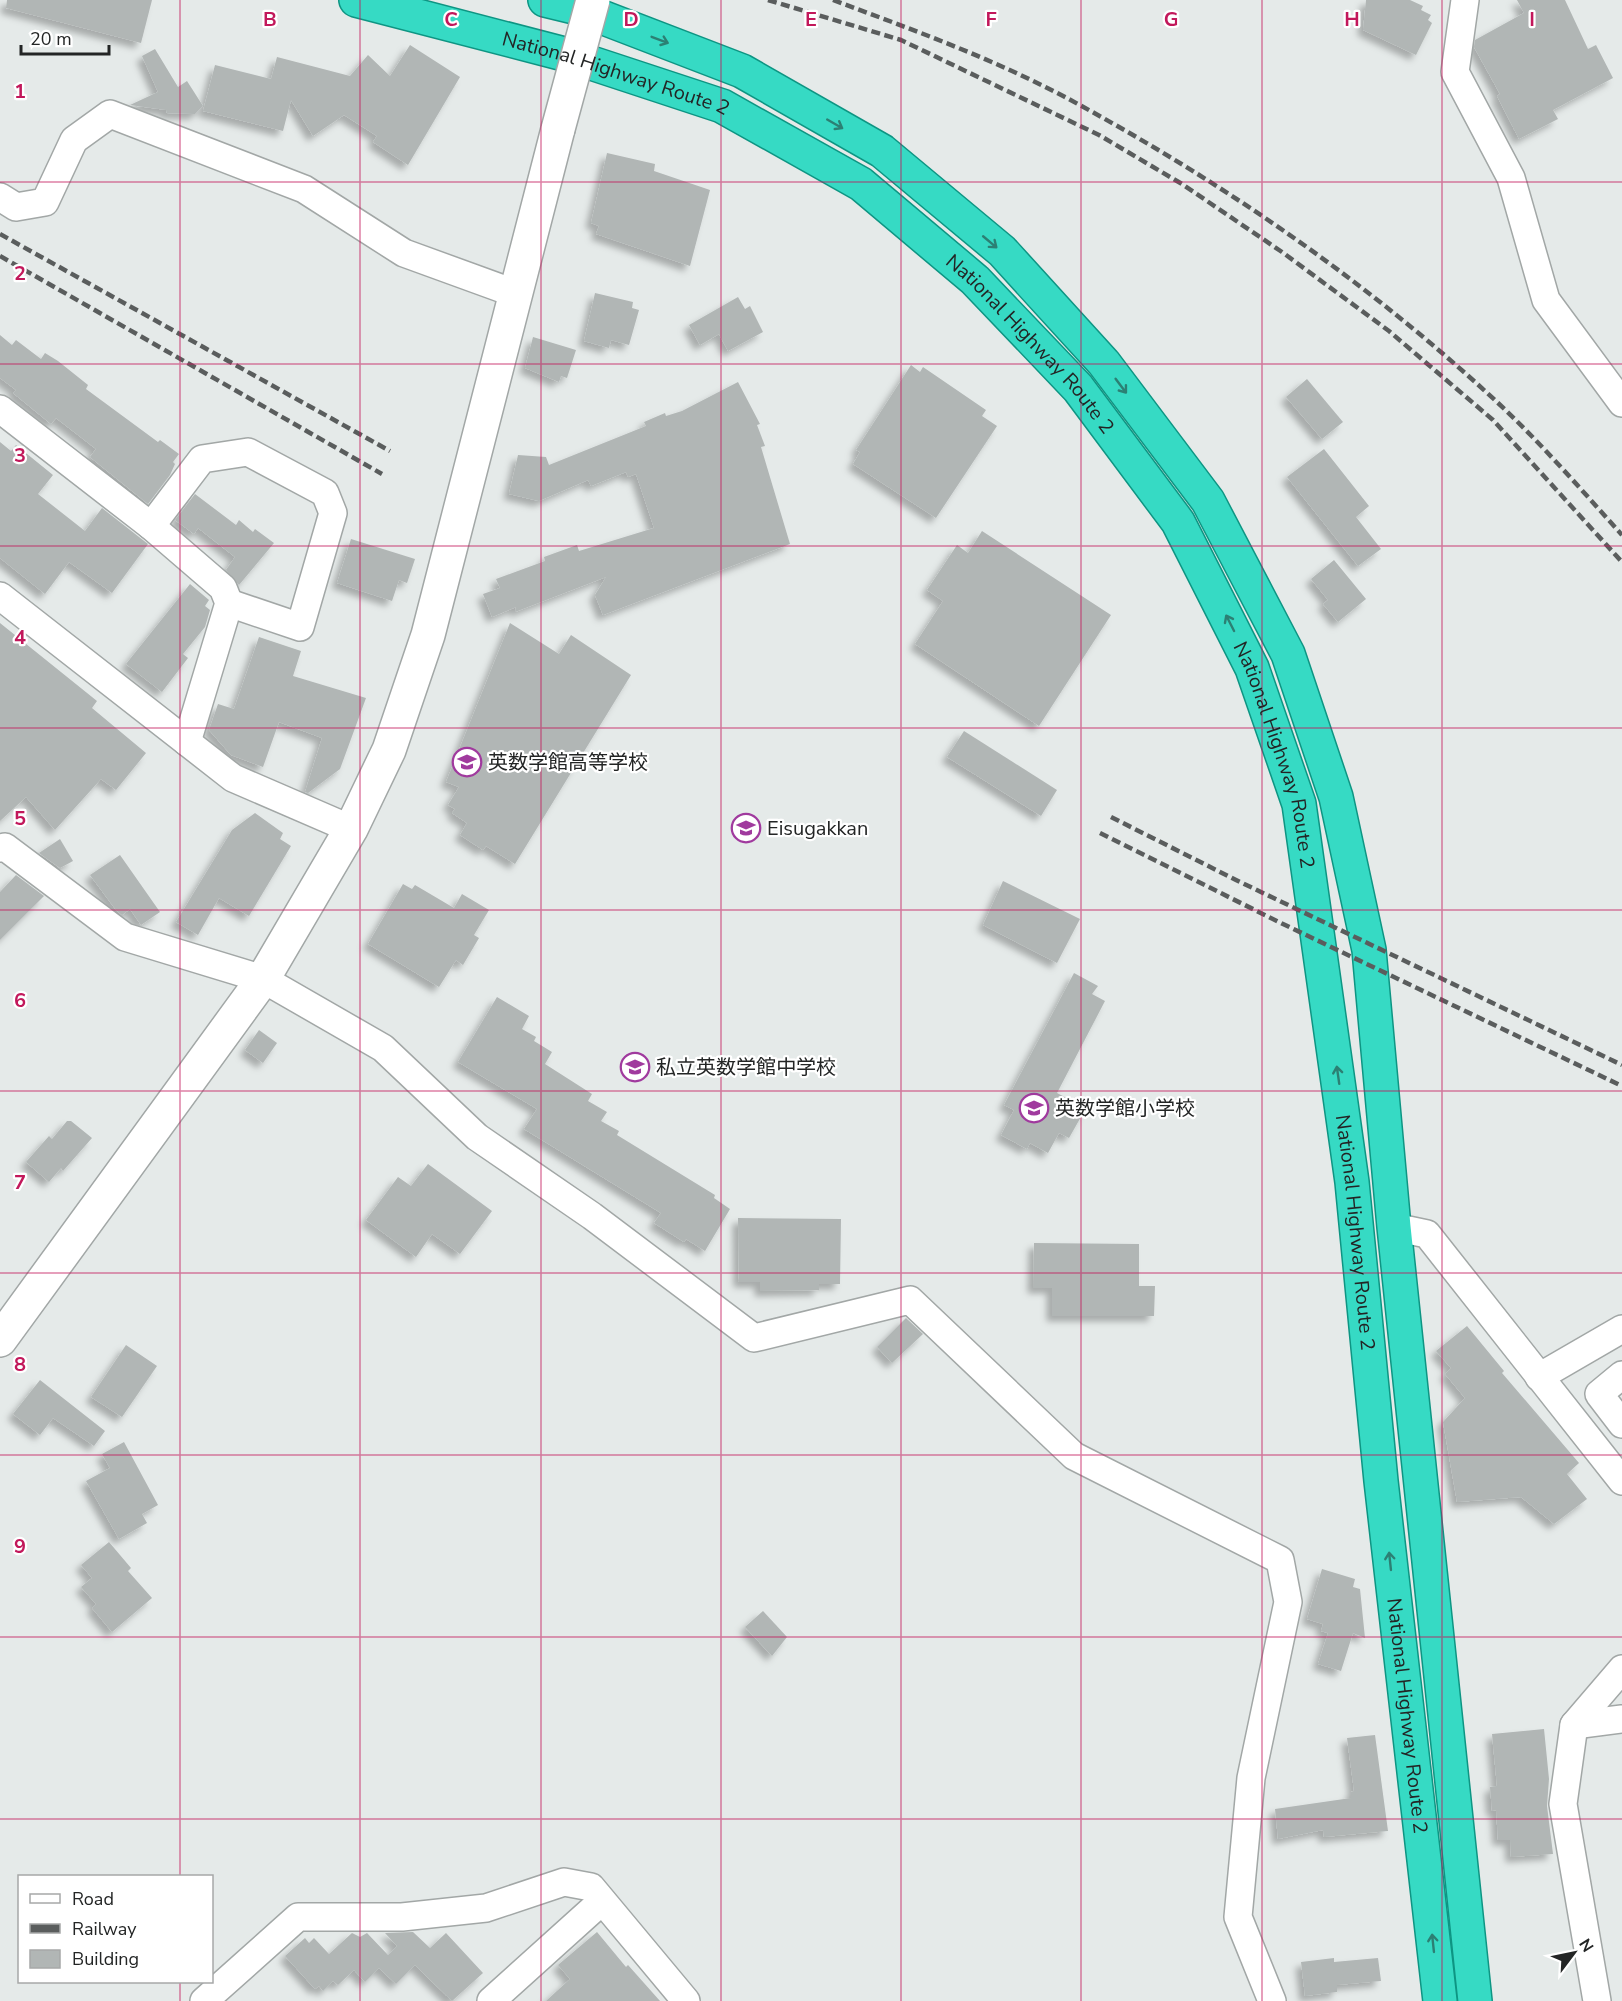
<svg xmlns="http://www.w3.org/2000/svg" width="1622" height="2001" font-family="'Nunito Sans','Noto Sans JP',sans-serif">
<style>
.building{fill:#b1b6b5;filter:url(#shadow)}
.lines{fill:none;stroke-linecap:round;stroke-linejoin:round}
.minor-casing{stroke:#a2a7a6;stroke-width:30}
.tertiary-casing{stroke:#a2a7a6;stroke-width:36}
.trunk-casing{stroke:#0e9583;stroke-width:36}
.minor{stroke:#fff;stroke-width:27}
.tertiary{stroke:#fff;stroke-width:33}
.trunk{stroke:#36dac4;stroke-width:33}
.rail{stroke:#5a5d5d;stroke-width:4.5;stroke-dasharray:9 4.5;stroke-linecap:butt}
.tertiary-bridge-casing{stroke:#a2a7a6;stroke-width:36;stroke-linecap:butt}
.tertiary-bridge{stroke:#fff;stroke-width:33}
.oneway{stroke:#2c8074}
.grid{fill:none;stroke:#c2185b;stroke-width:1.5;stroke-opacity:0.55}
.labels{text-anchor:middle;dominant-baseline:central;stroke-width:4.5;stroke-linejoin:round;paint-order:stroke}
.street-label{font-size:20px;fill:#232525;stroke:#fff}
.poi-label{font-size:20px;fill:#232525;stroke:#fff;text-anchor:start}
.grid-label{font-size:20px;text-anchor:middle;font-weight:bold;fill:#c2185b;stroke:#fff;stroke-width:4.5;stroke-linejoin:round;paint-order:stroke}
</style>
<defs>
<filter id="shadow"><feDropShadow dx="-5.5" dy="5.5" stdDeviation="3" flood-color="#0004"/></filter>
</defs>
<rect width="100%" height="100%" fill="#e5eae9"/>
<g class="building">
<polygon points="7,0 152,0 141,43 6,8"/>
<polygon points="1366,0 1410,0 1423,6 1421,10 1431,15 1428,20 1432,23 1416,55 1363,30"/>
<polygon points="1517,0 1565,0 1588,49 1596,45 1613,78 1553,110 1558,119 1519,139 1497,96 1500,94 1474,47 1475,40 1524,13"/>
<polygon points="410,45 460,77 408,165 373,142 377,136 344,115 313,136 291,100 283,131 203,111 215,65 271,79 277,57 350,76 368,55 390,76"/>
<polygon points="155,49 178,87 187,81 203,106 195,114 167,113 166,110 130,105 158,92 142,56"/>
<polygon points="607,153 655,164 654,171 710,190 690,266 596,234 599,226 591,223"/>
<polygon points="595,293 633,302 632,308 639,310 629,345 611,340 609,348 584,341"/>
<polygon points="738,297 745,309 750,306 763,332 728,351 719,334 700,345 689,325"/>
<polygon points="0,335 12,345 16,340 41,359 45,353 58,361 88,385 86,389 158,442 160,440 179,454 173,462 175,464 170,475 148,504 90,457 96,449 56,418 51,424 13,393 16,390 0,378"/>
<polygon points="533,337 576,350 567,378 561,376 559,382 525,368"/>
<polygon points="911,365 920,372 923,367 986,410 982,416 997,426 936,518 853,464 860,452 856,450"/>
<polygon points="1307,379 1343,422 1322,439 1286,397"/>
<polygon points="738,382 760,424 757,425 765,446 761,447 790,544 603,615 595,595 606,577 515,612 516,607 492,617 483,594 500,588 496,579 545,561 544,557 577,545 579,551 654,528 636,474 628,477 626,472 591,486 588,480 539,501 509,494 518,455 546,457 549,465 646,426 644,422 665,413 666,416 682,411"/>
<polygon points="0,442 11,451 16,445 53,475 38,494 85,531 102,508 148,544 112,593 69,562 45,594 0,558"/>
<polygon points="1324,449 1369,506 1356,517 1381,549 1358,566 1287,477"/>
<polygon points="195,494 236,525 239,520 253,532 255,529 274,543 239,585 226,570 235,557 198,528 194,534 175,520"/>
<polygon points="982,531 1111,615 1039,726 915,644 943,601 927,590 957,545 968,553"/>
<polygon points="351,539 415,559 407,583 399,580 392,601 337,583"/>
<polygon points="1334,560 1366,599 1338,622 1323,604 1328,600 1311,579"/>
<polygon points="190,584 209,600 205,606 210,610 205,627 183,654 188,658 162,692 126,664"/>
<polygon points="0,623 97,701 92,708 146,753 116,790 101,779 55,830 26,797 0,821"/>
<polygon points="510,623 559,654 571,635 631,675 515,864 486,846 483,850 460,835 467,823 452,813 455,809 448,805 459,787 446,782"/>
<polygon points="259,637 301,651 293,676 366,698 340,769 308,793 305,792 322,738 279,722 263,767 231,755 209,730 218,704 234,709"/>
<polygon points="964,731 1057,790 1041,816 947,757"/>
<polygon points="255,813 283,833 280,839 291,846 249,916 219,898 198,935 176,922 232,830"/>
<polygon points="60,839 73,861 60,868 39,853"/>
<polygon points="120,855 160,912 141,925 130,909 122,915 116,910 90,875"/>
<polygon points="16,875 44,896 0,940 0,892"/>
<polygon points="1003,881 1080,919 1057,963 983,925"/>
<polygon points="403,884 412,889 415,885 454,908 462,894 489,910 474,935 479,938 463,965 456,960 439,987 368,944"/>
<polygon points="1074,973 1098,986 1092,994 1105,1001 1057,1093 1086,1108 1069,1138 1059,1133 1048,1153 1030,1143 1027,1149 1001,1135 1014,1110 1004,1105"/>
<polygon points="497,997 529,1016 522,1029 536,1037 534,1041 552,1052 545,1064 592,1094 588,1101 607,1112 601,1121 619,1131 617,1135 715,1195 714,1198 730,1209 705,1251 686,1239 684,1242 654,1223 661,1213 524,1129 537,1109 458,1062"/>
<polygon points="259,1030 277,1043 263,1063 245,1050"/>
<polygon points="67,1121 71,1121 92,1138 63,1171 61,1168 49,1182 26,1162 49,1136 52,1139"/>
<polygon points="428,1164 492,1211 460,1254 432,1234 416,1257 366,1220 398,1177 411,1186"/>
<polygon points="738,1218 841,1219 840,1284 819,1284 819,1290 760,1291 760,1282 739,1282"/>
<polygon points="1034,1243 1139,1244 1139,1286 1155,1286 1154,1316 1052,1316 1052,1288 1033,1288"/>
<polygon points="906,1318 923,1334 892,1363 877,1347"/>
<polygon points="1467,1326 1504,1371 1502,1373 1579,1463 1567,1474 1587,1499 1554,1524 1521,1497 1457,1502 1443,1422 1465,1398 1445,1374 1451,1368 1436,1351"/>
<polygon points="126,1345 157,1366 122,1417 91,1397"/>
<polygon points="40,1380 105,1431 94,1446 53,1418 40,1435 13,1414"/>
<polygon points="124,1442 158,1505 142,1514 147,1523 119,1539 86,1481 110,1468 102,1454"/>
<polygon points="109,1542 131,1568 128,1571 152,1598 112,1632 92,1608 96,1604 81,1587 92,1578 81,1565"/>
<polygon points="1322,1569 1355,1579 1353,1587 1360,1589 1365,1638 1353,1633 1341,1671 1318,1664 1328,1633 1321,1631 1323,1624 1307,1619"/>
<polygon points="763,1611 787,1637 772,1656 745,1627"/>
<polygon points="1544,1729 1549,1779 1547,1806 1553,1854 1511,1857 1510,1840 1498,1840 1496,1810 1492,1811 1490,1787 1497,1786 1492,1734"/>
<polygon points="1375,1735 1388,1831 1324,1837 1323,1830 1278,1839 1275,1809 1351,1798 1351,1792 1354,1791 1347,1738"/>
<polygon points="413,1932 430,1948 446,1933 483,1973 452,2001 415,1965 396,1984 379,1968 365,1982 354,1970 338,1985 333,1981 323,1991 319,1986 315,1989 285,1956 305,1938 309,1943 314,1938 329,1954 352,1933 360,1937 367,1933 388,1955 397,1946 385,1933"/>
<polygon points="597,1932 626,1967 628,1965 660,2001 546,2001 570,1979 558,1965"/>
<polygon points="1334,1958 1334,1962 1378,1958 1381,1981 1337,1985 1337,1992 1305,1996 1301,1962"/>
</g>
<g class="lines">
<g class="minor-casing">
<g id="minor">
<polyline points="1465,0 1455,72 1511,178 1546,300 1622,403"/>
<polyline points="0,197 16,207 45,202 74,140 110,114 304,189 404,253 514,293"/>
<polyline points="0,409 151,526 223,588 229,603 187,742"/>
<polyline points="151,526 202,459 248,452 325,493 333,513 300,627 229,603"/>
<polyline points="0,596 233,778 351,829"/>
<polyline points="0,848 5,847 125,937 263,979 383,1048 477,1137 592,1216 754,1338 910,1300 1074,1456 1280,1560 1288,1602 1251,1778 1238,1917 1272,2001"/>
<polyline points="1394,1227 1427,1234 1622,1481"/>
<polyline points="1622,1375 1599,1394 1622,1424"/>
<polyline points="1539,1377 1622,1329"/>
<polyline points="1574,1725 1622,1719"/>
<polyline points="204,2001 298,1917 402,1917 486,1908 564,1882 591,1887 686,2001"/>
<polyline points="491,2001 602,1901"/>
<polyline points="1597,2001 1563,1804 1574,1725 1622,1669"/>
</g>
</g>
<g class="tertiary-casing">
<polyline id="tertiary" points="0,1340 263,979 351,829 389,750 428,635 558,129"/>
</g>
<g class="trunk-casing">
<g id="trunk">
<path id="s1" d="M 356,0 L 564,54 L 722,106 L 861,184 L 975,280 L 1078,388 L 1178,522 L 1252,668 L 1299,804 L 1352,1182 L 1381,1481 L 1440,2001"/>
<polyline points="545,0 578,8 742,71 882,151 1002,251 1104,363 1208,501 1288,654 1336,797 1369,950 1394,1227 1475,2001"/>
</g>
</g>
<use href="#minor" class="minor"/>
<use href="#tertiary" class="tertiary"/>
<use href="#trunk" class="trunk"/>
<g class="rail">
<polyline points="768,0 901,40 1099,135 1182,184 1282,252 1389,331 1493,420 1622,562"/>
<path d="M 833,0 C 911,29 991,58 1065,97 C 1217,179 1358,275 1485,391 C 1534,435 1578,486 1622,535"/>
<polyline points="0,234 390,451"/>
<polyline points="0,256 382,474"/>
<polyline points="1111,817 1236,880 1622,1065"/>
<polyline points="1100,833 1283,924 1622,1086"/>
</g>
<g class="tertiary-bridge-casing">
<polyline id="tertiary-bridge" points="558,129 593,0"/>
</g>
<use href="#tertiary-bridge" class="tertiary-bridge"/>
</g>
<defs><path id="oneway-shaft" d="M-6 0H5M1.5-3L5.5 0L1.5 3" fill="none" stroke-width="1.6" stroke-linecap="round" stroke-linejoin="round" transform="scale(1.5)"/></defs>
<g class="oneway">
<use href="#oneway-shaft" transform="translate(660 40) rotate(21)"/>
<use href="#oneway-shaft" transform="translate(835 124) rotate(30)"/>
<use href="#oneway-shaft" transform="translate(990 242) rotate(40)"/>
<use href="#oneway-shaft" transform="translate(1121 386) rotate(53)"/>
<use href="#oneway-shaft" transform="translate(1230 623) rotate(-117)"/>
<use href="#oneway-shaft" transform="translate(1338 1075) rotate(-98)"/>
<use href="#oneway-shaft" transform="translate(1390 1561) rotate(-96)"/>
<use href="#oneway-shaft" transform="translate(1433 1943) rotate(-96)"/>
</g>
<path class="grid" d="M 180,0 L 180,1876M 360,0 L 360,2001M 541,0 L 541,2001M 721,0 L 721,2001M 901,0 L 901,2001M 1081,0 L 1081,2001M 1262,0 L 1262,2001M 1442,0 L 1442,2001M 0,182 L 1622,182M 0,364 L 1622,364M 0,546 L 1622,546M 0,728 L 1622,728M 0,910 L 1622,910M 0,1091 L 1622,1091M 0,1273 L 1622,1273M 0,1455 L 1622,1455M 0,1637 L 1622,1637M 0,1819 L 1622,1819M 180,1982 L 180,2001"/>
<defs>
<g id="school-ring" transform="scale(1.5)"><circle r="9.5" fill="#fff" stroke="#a03a9e" stroke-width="1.5"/><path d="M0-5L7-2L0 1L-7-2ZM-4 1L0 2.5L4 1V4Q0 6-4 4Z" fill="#a03a9e"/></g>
</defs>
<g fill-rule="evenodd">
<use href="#school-ring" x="467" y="762"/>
<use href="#school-ring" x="746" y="828"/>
<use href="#school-ring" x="635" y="1067"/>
<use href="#school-ring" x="1034" y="1108"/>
</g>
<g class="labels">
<g class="street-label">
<text stroke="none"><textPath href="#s1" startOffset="270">National Highway Route 2</textPath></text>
<text stroke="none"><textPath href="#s1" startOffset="774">National Highway Route 2</textPath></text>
<text stroke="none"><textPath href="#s1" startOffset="1260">National Highway Route 2</textPath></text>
<text stroke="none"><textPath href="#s1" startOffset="1746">National Highway Route 2</textPath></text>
<text stroke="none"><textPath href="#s1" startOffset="2232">National Highway Route 2</textPath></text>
</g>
<g class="poi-label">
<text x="488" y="762">英数学館高等学校</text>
<text x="767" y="828">Eisugakkan</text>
<text x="656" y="1067">私立英数学館中学校</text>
<text x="1055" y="1108">英数学館小学校</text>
</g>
</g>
<g class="grid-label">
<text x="270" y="26">B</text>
<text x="451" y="26">C</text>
<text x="631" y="26">D</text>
<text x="811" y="26">E</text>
<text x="991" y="26">F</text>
<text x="1171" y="26">G</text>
<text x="1352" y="26">H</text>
<text x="1532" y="26">I</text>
<text x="20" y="98">1</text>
<text x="20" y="280">2</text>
<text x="20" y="462">3</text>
<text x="20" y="644">4</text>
<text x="20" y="825">5</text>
<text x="20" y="1007">6</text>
<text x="20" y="1189">7</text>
<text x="20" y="1371">8</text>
<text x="20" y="1553">9</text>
</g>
<rect x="18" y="1875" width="195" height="108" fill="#ffffff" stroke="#a7a8a8" stroke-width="1.5"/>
<rect x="30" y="1894" width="30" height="9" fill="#ffffff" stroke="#a7a8a8" stroke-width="1.5"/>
<text x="72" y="1905" font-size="18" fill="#232525">Road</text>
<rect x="30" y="1924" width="30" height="9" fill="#5a5d5d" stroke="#a7a8a8" stroke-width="1.5"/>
<text x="72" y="1935" font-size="18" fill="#232525">Railway</text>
<rect x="30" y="1950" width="30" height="18" fill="#b1b6b5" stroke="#a7a8a8" stroke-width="1.5"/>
<text x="72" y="1965" font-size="18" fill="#232525">Building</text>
<g transform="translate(1574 1953) rotate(58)" stroke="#ffffff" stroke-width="4.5" paint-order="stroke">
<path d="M0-4.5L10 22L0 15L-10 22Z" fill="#232525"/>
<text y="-9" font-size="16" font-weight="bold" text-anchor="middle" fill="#232525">N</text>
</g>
<path d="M21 45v9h88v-9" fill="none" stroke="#232525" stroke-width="3"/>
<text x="30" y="45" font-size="18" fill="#232525" stroke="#ffffff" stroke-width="4.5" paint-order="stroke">20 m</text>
</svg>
